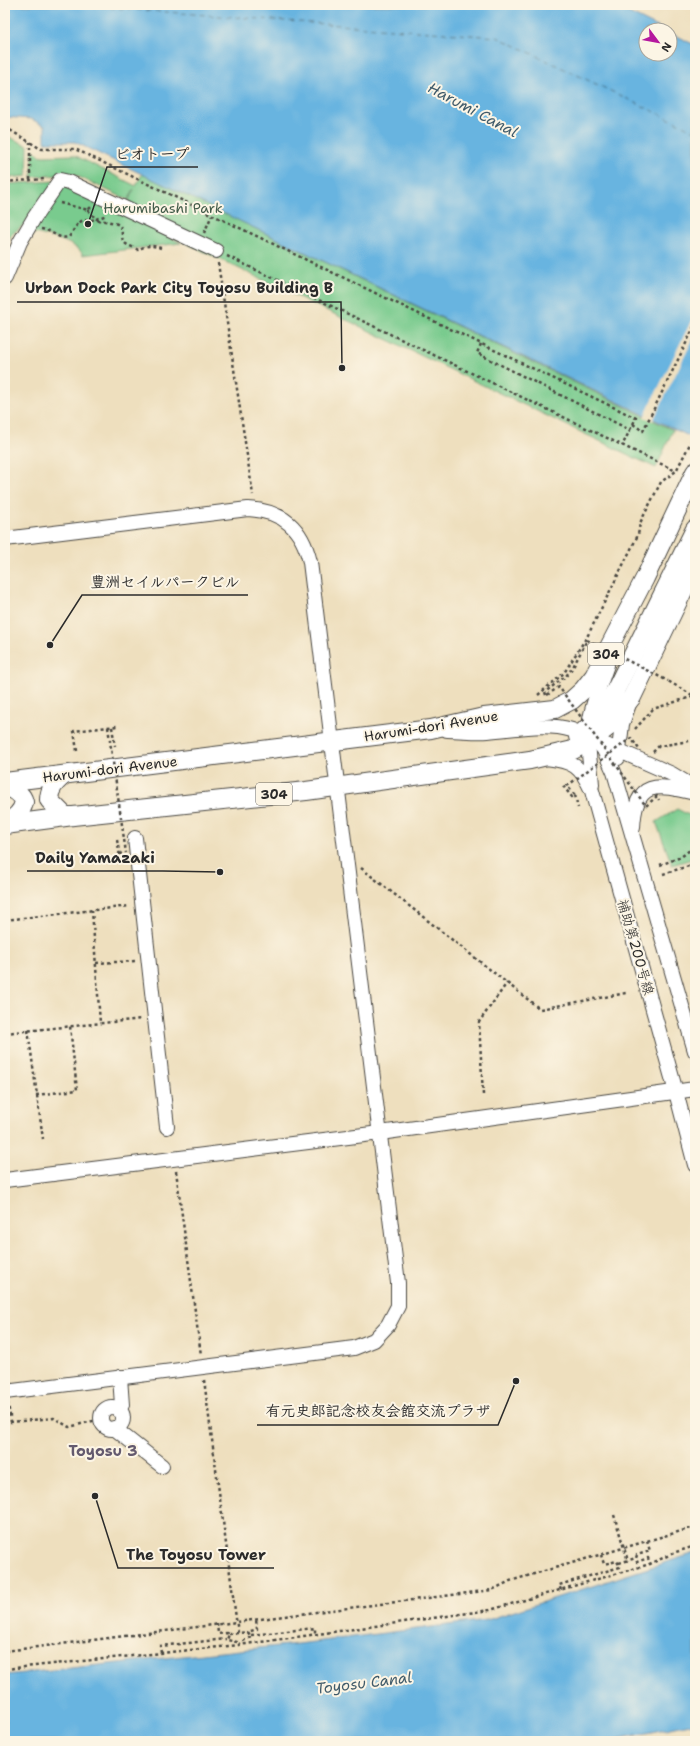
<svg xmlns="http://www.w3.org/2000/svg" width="700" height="1746" font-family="'Shantell Sans','Klee One',sans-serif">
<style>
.green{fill:#79cb8e;stroke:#527b5c}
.water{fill:#67b4e0;stroke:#497086}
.pier{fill:#eedfbe}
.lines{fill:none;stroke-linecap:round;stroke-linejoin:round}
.ferry{stroke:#405b6a;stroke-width:1;stroke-dasharray:5 4;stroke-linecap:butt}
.minor-casing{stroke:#484641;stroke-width:16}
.major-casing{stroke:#484641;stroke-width:20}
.path{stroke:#484641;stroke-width:2.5;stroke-dasharray:3 3;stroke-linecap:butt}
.minor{stroke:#fff;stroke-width:14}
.major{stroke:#fff;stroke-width:18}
.path-bridge{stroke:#484641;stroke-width:2.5;stroke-dasharray:3 3;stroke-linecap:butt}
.labels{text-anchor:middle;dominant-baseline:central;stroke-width:4;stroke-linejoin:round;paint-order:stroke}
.shield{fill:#fcf5e5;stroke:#6a6863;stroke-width:1}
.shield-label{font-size:13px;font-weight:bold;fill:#2b2b2b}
.park-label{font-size:14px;fill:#425b49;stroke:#fcf5e5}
.street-label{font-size:14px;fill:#2b2b2b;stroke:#fcf5e5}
.water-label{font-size:15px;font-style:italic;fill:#405b6a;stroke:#fcf5e5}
.neighbourhood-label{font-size:15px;font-weight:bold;fill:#645a6e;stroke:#fcf5e5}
.leader{fill:none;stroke:#2b2b2b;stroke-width:1.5}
.callout-dot{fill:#2b2b2b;stroke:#fcf5e5;stroke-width:1.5}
.callout-label{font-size:15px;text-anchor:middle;font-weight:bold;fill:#2b2b2b;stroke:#fcf5e5;stroke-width:4;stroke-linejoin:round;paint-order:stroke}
</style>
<rect width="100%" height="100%" fill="#fcf5e5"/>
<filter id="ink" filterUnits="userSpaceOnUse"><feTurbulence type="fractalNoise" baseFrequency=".025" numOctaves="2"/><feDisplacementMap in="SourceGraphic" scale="8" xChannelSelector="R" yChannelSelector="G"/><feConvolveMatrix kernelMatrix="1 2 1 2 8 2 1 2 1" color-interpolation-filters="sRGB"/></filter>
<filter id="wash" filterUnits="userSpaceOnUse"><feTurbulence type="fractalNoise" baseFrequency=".012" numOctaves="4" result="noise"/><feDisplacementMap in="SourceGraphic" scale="16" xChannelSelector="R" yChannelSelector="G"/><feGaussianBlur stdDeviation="0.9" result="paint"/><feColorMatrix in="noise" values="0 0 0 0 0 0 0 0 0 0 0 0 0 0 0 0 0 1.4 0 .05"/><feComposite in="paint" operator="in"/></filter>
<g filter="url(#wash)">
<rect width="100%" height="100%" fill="#eedfbe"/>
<g class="green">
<polygon points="5,135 28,146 27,176 5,178"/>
<polygon points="33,149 39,155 43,156 74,155 136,186 142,174 673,430 656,468 123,213 134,189 128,200 73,174 32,177"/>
<polygon points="56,181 25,224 12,234 5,245 5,184"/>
<path d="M 60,183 L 181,243 L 83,255 C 76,241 43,235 29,232 Z"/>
<polygon points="677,809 695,818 695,858 672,865 656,822"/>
</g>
<g class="water">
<polygon points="5,5 613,5 664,30 646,30 646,54 670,54 670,33 695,45 695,439 75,142 45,142 45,126 31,119 5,117"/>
<polygon points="695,1553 695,1723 607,1741 5,1741 5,1675 306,1643 487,1620"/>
</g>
<polygon class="pier" points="695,313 695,335 653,421 644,417"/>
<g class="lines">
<polyline class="ferry" points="74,5 497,37 695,131"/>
</g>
</g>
<g filter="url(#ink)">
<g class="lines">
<g class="minor-casing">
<g id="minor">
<polyline points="5,278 20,242 34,218 60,180 69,182 216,251"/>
<path d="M 5,539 L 248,509 C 283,511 302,528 310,562 L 398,1283 L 398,1306 L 388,1325 L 374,1340 L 354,1348 L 5,1392"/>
<path d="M 447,730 C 461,730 475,732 488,731 C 516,729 545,722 572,730 L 672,774 L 695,788"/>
<polyline points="597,741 604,750 614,772 695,1051"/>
<path d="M 546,758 C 573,761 581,766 592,791 L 676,1092 L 695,1165"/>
<polyline points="618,758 622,724 629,704"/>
<path d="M 592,785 C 591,769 588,752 588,736 C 589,711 599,688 607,665"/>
<path d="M 633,828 C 635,779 657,784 695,793"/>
<polyline points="135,838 167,1127"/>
<polyline points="5,1180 380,1133 695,1089"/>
<circle cx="112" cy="1418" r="11"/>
<polyline points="118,1410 122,1405 120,1377"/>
<polyline points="114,1428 162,1466"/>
</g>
</g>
<g class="major-casing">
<g id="major">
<polyline points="578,737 603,712 616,689 695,529"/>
<path d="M 64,775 C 56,782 49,788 49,800 L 65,816 L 72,816"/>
<polyline points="5,782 431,729 484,717 555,709 572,700 583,690 594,676 645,578 695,472"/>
<path d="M 5,786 C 13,789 22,793 24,802 C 22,812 14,819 5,823"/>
<polyline points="5,825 73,816 306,791 530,760 573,750 593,739 607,728 632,697 695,566"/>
</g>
</g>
<g class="path">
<polyline points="5,127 41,149 75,149 636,418 630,430"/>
<polyline points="30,180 30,142"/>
<polyline points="5,182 44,179"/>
<polyline points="60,203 88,210 92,206"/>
<polyline points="88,210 96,219 107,215"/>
<path d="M 41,229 C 52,230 58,240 69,237 C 73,232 75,226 80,222 C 85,217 113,221 119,225 C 124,230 120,237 124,242 C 127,246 134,247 138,250 C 146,245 152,245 161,248"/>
<polyline points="204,233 212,215"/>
<polyline points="227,256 676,471"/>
<polyline points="218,263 253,495"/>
<polyline points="481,344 477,353 630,430 622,446"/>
<polyline points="633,424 643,431 695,325"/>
<polyline points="538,695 564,673 588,635 638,535 640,523 661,482 676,471 693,438"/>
<polyline points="546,695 545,692 566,676 573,667 587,640"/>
<polyline points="112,727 115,746"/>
<polyline points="635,729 653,709 694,696 668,681"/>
<polyline points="77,751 74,731 117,726"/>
<polyline points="653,752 659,746 695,740"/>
<polyline points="563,786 572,797 575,795 578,808"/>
<polyline points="117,840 121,862 125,861"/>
<polyline points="119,854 125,853"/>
<polyline points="660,865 681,857 695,846"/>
<polyline points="361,868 540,1009 626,993"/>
<polyline points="663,874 695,864"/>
<polyline points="92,910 100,1023"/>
<polyline points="5,920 130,906"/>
<polyline points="96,963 137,961"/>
<polyline points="28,1030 43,1139"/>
<polyline points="5,1033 142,1019"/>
<polyline points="36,1095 77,1090 70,1026"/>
<polyline points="483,1095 479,1022 507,983"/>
<polyline points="176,1171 201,1355"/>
<polyline points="5,1348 8,1379"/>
<polyline points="204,1380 238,1633"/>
<polyline points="10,1422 54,1418 69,1427 101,1419"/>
<polyline points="5,1425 11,1422 8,1404"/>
<polyline points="614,1515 628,1561"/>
<polyline points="647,1541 650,1551 637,1555 636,1558 637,1562 648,1558 650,1564"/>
<polyline points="619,1563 636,1558"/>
<polyline points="561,1590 559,1585 620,1567 617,1561 604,1564 601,1555"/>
<polyline points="217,1623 218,1634 226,1633 229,1634 227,1640 237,1642 239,1645 241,1642 251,1637 248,1632 257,1629 256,1619"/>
<polyline points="229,1634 248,1632"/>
<polyline points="251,1635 315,1628 315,1634"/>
<polyline points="5,1651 492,1590 510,1581 695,1527"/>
<polyline points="161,1653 160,1646 226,1639"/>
<polyline points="5,1669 239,1645 490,1610 650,1564 676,1552 695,1546"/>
</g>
<use href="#minor" class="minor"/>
<use href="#major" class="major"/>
<g class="path-bridge">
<polyline points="587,640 668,681"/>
<polyline points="547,695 559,687 646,806 657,796 659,800"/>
<polyline points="108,727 126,853"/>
<polyline points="575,795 567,786 631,738 639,749"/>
</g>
</g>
</g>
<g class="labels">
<g class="shield">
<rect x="588" y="643" width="36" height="22" rx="3"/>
<rect x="256" y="783" width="36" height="22" rx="3"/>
</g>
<g class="shield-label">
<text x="606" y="654">304</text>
<text x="274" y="794">304</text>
</g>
<g class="park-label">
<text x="163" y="208">Harumibashi Park</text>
</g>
<g class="street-label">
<text transform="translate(431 726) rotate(-9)">Harumi-dori Avenue</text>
<text transform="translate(110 769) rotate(-7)">Harumi-dori Avenue</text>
<text transform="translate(636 947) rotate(74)">補助第200号線</text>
</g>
<g class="water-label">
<text transform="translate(473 110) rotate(28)">Harumi Canal</text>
<text transform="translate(364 1683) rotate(-7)">Toyosu Canal</text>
</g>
<g class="neighbourhood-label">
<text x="103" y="1451">Toyosu 3</text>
</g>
</g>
<path class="leader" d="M88 224L107 167H198M342 368L341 302H17M50 645L82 595H248M220 872L163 871H27M516 1381L498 1425H257M95 1496L118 1568H274"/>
<g class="callout-dot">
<circle cx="88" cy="224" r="4"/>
<circle cx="342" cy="368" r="4"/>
<circle cx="50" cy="645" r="4"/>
<circle cx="220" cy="872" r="4"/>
<circle cx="516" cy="1381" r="4"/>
<circle cx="95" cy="1496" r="4"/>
</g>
<g class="callout-label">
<text x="152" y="159">ビオトープ</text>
<text x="179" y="293">Urban Dock Park City Toyosu Building B</text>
<text x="165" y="587">豊洲セイルパークビル</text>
<text x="95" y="863">Daily Yamazaki</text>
<text x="378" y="1416">有元史郎記念校友会館交流プラザ</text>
<text x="196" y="1560">The Toyosu Tower</text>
</g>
<rect width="700" height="1746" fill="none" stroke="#fcf5e5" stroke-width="20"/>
<g transform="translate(658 42) rotate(122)"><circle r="19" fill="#fcf5e5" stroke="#a8a49b"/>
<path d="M0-3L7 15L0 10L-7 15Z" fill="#b5179e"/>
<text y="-6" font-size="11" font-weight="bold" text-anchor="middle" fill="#2b2b2b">N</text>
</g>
</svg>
